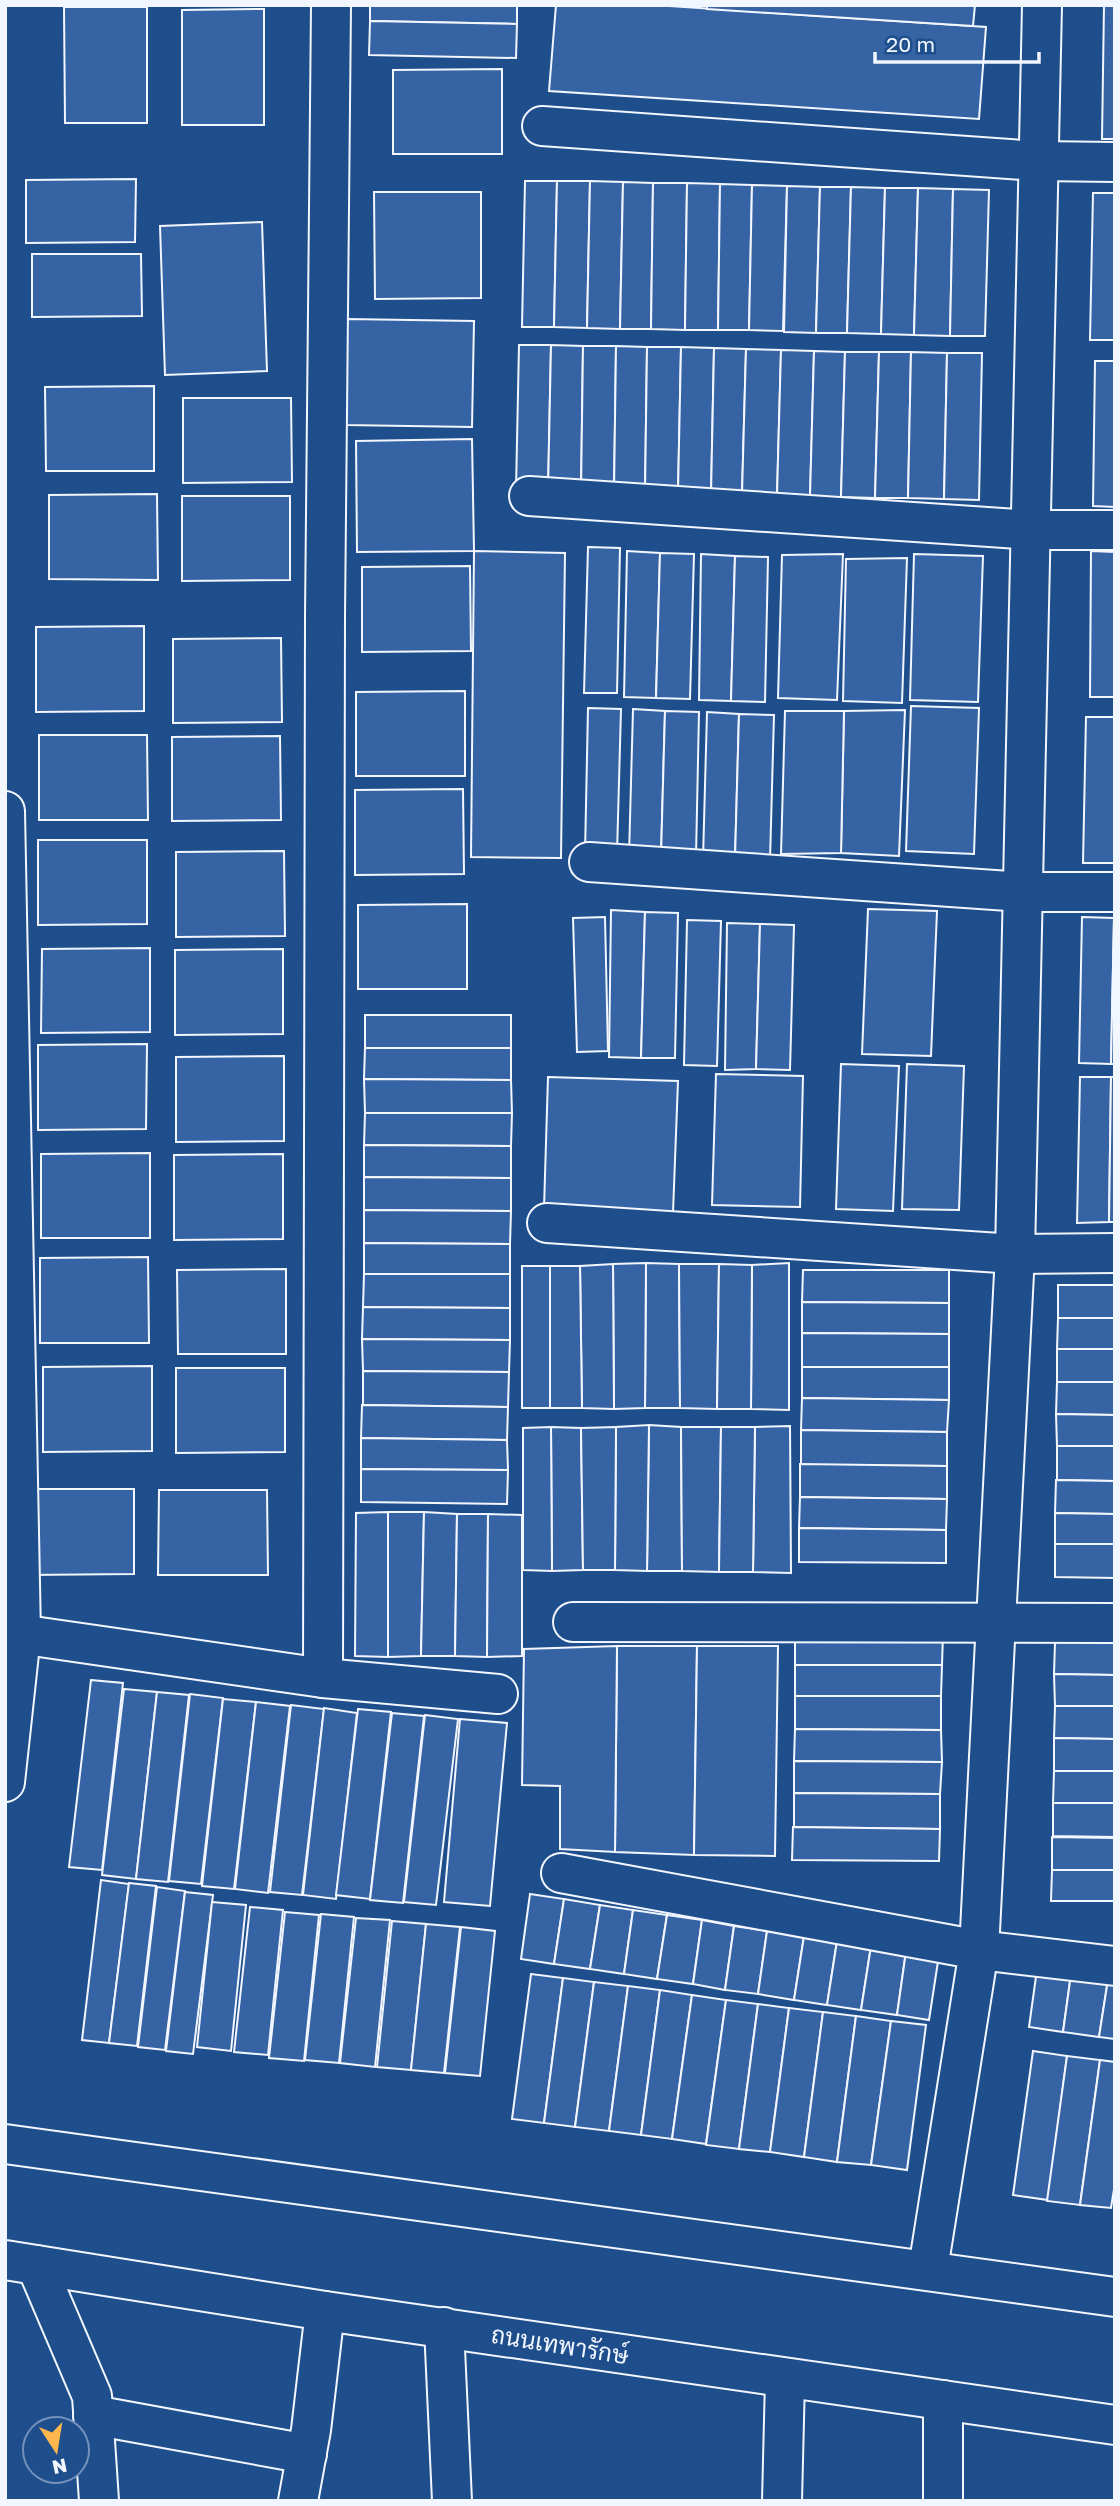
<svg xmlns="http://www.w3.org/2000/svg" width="1120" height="2506" font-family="'Golos Text',Sarabun,sans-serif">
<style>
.building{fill:#3563a3;stroke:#f2f6ff;stroke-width:2}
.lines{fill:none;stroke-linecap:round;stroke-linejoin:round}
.minor-casing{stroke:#f2f6ff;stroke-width:42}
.major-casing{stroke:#f2f6ff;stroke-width:42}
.minor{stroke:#1f4e8c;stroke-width:38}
.major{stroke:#1f4e8c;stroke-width:38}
.labels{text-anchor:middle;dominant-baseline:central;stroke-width:5;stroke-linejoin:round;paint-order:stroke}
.street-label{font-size:24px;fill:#f2f6ff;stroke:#1f4e8c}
</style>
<rect width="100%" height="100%" fill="#1f4e8c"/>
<g class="building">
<polygon points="370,5 517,5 517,24 370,21"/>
<polygon points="556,5 654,5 986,27 979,119 549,91"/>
<polygon points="707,5 975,5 973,26 707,9"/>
<polygon points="1104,5 1115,5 1115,139 1102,139"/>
<polygon points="64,7 147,7 147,123 65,123"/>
<polygon points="264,9 264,125 182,125 182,10"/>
<polygon points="370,21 517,24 516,58 369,55"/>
<polygon points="502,69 502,154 393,154 393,70"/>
<polygon points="136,179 135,242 26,243 26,180"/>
<polygon points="525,181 557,181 554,327 522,327"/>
<polygon points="557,181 590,181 587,328 554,327"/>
<polygon points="590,181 623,182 620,329 587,328"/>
<polygon points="623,182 653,183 651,329 620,329"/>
<polygon points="653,183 687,183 685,330 651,329"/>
<polygon points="687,183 720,184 718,330 685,330"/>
<polygon points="720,184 752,185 749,330 718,330"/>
<polygon points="752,185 787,186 783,331 749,330"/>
<polygon points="787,186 820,187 816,333 784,332"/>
<polygon points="820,187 851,187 847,333 816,333"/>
<polygon points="851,187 885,188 881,334 847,333"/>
<polygon points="885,188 918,188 914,335 881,334"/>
<polygon points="918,188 953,189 950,336 914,335"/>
<polygon points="953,189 989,190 985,336 950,336"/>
<polygon points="374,192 481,192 481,298 375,299"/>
<polygon points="1093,193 1115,193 1115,340 1090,340"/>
<polygon points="262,222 267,371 165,375 160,226"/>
<polygon points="32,254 141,254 142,316 32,317"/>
<polygon points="347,319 474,321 472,427 345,425"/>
<polygon points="519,345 551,345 548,491 516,490"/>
<polygon points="551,345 583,346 581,492 548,491"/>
<polygon points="583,346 616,346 614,492 581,492"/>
<polygon points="616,346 647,347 645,493 614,492"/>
<polygon points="647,347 681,347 678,493 645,493"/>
<polygon points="681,347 714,348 711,495 678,493"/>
<polygon points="714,348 746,349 742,494 711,495"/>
<polygon points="746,349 781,350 777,495 742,494"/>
<polygon points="781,350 814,351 810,497 777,495"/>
<polygon points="814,351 845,352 841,497 810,497"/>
<polygon points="845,352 879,352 875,498 841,497"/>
<polygon points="879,352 911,352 908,498 875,498"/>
<polygon points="911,352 947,353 944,499 908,498"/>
<polygon points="947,353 982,353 979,500 944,499"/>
<polygon points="1095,361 1115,361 1115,507 1093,506"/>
<polygon points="154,386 154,471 46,471 45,387"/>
<polygon points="183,398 291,398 292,482 183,483"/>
<polygon points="472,439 474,551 357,552 356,441"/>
<polygon points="157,494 158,580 49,579 49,495"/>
<polygon points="182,496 290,496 290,580 182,581"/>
<polygon points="588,547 620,548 617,693 584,693"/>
<polygon points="474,551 565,553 561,858 471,857"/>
<polygon points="627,551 660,553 656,698 624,697"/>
<polygon points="1091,551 1115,552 1115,697 1090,697"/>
<polygon points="660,553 694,554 690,699 656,698"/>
<polygon points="701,554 735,556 731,701 699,700"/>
<polygon points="843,554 837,700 778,698 782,555"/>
<polygon points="914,554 983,556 978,702 910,700"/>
<polygon points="735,556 768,557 765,702 731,701"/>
<polygon points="907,558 902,703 843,701 846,559"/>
<polygon points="470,566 471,651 362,652 362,567"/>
<polygon points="144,626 144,711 36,712 36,627"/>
<polygon points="281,638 282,722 173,723 173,639"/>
<polygon points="465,691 465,776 356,776 356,692"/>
<polygon points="911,706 979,708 974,854 906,851"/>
<polygon points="588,708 621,709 617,854 585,854"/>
<polygon points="633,709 665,711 661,856 629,856"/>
<polygon points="905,710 899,856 841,853 844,711"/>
<polygon points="665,711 699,712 696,857 661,856"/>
<polygon points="785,711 844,711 841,853 781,854"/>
<polygon points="707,712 739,714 735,859 703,859"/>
<polygon points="739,714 774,715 770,860 735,859"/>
<polygon points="1086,717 1115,717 1115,863 1083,863"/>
<polygon points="39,735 147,735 148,820 39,820"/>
<polygon points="280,736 281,820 172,821 172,737"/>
<polygon points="463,789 464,874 355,875 355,790"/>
<polygon points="38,840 147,840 147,924 38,925"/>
<polygon points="284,851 285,936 176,937 176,852"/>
<polygon points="467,904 467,989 358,989 358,905"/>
<polygon points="868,909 937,911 931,1056 862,1054"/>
<polygon points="611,910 645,912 641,1058 609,1057"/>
<polygon points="645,912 678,913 675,1058 641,1058"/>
<polygon points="605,917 608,1051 577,1052 573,918"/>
<polygon points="1082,917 1114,918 1111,1064 1079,1063"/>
<polygon points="1114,918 1115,1064 1111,1064"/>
<polygon points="687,920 721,921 717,1066 684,1065"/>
<polygon points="727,923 760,924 756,1069 725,1070"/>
<polygon points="760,924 794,925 790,1070 756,1069"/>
<polygon points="150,948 150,1032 41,1033 42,949"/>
<polygon points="283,949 283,1034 175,1035 175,950"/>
<rect x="365" y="1015" width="146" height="33"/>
<polygon points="147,1044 146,1129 38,1130 38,1045"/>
<polygon points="365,1048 511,1048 511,1080 364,1079"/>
<polygon points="284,1056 284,1141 176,1142 176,1057"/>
<polygon points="841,1064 899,1066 893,1211 836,1209"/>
<polygon points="907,1064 964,1066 959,1210 902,1209"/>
<polygon points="716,1074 803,1076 800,1207 712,1205"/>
<polygon points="548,1077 678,1081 673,1213 544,1208"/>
<polygon points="1080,1077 1111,1077 1109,1222 1077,1223"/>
<polygon points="1111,1077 1115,1077 1115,1222 1109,1222"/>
<polygon points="364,1079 511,1080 512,1113 365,1113"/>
<polygon points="365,1113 512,1113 511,1146 364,1145"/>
<polygon points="364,1145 511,1146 511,1178 364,1177"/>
<polygon points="150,1153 150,1238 41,1238 41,1154"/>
<polygon points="283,1154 283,1239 174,1240 174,1155"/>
<polygon points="364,1177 511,1178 511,1211 364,1210"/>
<polygon points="364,1210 511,1211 510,1244 364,1243"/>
<polygon points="364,1243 510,1244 510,1274 364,1274"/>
<polygon points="148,1257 149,1343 40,1343 40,1258"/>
<polygon points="646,1263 679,1264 680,1408 645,1408"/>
<polygon points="646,1263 645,1408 614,1409 613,1264"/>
<polygon points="789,1263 789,1410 751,1409 752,1265"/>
<polygon points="613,1264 614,1409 582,1408 580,1266"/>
<polygon points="679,1264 719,1264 717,1409 680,1408"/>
<polygon points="719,1264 752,1265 751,1409 717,1409"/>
<rect x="522" y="1266" width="28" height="142"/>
<polygon points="550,1266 580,1266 582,1408 550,1408"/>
<polygon points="286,1269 286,1354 178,1354 177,1270"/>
<polygon points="803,1270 949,1270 949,1303 802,1302"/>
<polygon points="364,1274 510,1274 510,1308 363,1307"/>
<rect x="1058" y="1285" width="57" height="33"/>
<polygon points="802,1302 949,1303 949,1334 802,1333"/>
<polygon points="363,1307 510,1308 510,1340 362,1339"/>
<polygon points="1058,1318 1115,1318 1115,1349 1057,1349"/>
<polygon points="802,1333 949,1334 949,1367 802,1367"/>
<polygon points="362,1339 510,1340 509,1372 363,1371"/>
<rect x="1057" y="1349" width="58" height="33"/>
<polygon points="152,1366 152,1451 43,1452 43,1367"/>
<polygon points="802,1367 949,1367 949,1400 802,1398"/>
<polygon points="176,1368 285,1368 285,1452 176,1453"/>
<polygon points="363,1371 509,1372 508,1407 363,1405"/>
<polygon points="1057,1382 1115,1382 1115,1415 1056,1414"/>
<polygon points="802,1398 949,1400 947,1432 801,1430"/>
<polygon points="362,1405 508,1407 507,1440 361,1438"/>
<polygon points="1056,1414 1115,1415 1115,1446 1057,1446"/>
<polygon points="649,1425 681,1427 682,1571 647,1571"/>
<polygon points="649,1425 647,1571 615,1570 616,1427"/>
<polygon points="790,1426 791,1573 753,1572 755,1427"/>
<polygon points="551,1427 581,1428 583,1570 552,1571"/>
<polygon points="551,1427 552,1571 523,1570 523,1428"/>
<polygon points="616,1427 615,1570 583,1570 581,1428"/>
<polygon points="681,1427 721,1427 719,1572 682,1571"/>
<polygon points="721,1427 755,1427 753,1572 719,1572"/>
<polygon points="801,1430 947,1432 947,1466 801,1465"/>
<polygon points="361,1438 507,1440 508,1470 361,1469"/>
<polygon points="1057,1446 1115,1446 1115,1481 1057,1480"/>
<polygon points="800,1464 947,1466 947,1499 800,1497"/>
<polygon points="361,1469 508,1470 507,1504 361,1502"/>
<polygon points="1056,1480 1115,1481 1115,1514 1055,1513"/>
<polygon points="25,1489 134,1489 134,1574 25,1575"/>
<polygon points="159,1490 267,1490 268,1575 158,1575"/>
<polygon points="800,1497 947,1499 946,1530 799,1528"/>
<polygon points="388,1512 424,1512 421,1656 388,1657"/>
<polygon points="388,1512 388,1657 355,1656 356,1513"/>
<polygon points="424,1512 457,1514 455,1656 421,1656"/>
<polygon points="1055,1513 1115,1514 1115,1544 1055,1544"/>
<polygon points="457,1514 488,1514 487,1657 455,1656"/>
<polygon points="488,1514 522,1515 522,1656 487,1657"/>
<polygon points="799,1528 946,1530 946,1563 799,1562"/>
<polygon points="1055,1544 1115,1544 1115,1578 1055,1577"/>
<polygon points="795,1632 943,1633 942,1665 795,1665"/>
<polygon points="1055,1642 1115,1643 1115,1675 1054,1674"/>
<polygon points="617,1646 697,1646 694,1855 615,1852"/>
<polygon points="617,1646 615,1852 560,1849 560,1786 522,1785 524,1649"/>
<polygon points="697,1646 778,1646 775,1856 694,1855"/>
<polygon points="795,1665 942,1665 941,1696 795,1696"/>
<polygon points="1054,1674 1115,1675 1115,1706 1055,1706"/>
<polygon points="91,1680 123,1683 102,1870 69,1867"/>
<polygon points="124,1689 157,1692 136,1879 102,1875"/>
<polygon points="157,1692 189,1695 168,1882 136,1879"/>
<polygon points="190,1694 223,1698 201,1884 169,1881"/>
<polygon points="795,1696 941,1696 941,1730 795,1729"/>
<polygon points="223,1699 256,1702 234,1889 202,1886"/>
<polygon points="256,1702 290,1706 268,1893 235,1889"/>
<polygon points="291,1705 324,1709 302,1895 270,1892"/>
<polygon points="1055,1706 1115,1706 1115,1739 1054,1738"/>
<polygon points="324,1708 357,1713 336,1899 303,1895"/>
<polygon points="358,1709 391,1712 370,1899 336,1895"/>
<polygon points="392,1713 424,1716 403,1903 370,1900"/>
<polygon points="425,1715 458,1719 436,1905 404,1902"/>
<polygon points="460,1719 507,1723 490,1906 444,1902"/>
<polygon points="795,1729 941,1730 942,1762 794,1761"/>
<polygon points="1054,1738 1115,1739 1115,1771 1054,1771"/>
<polygon points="794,1761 942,1762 940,1794 794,1793"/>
<polygon points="1054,1771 1115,1771 1115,1803 1053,1803"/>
<polygon points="794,1793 940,1794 940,1829 794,1827"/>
<polygon points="1053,1803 1115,1803 1115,1837 1053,1836"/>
<polygon points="793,1827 940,1829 939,1861 792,1860"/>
<polygon points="1052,1837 1115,1838 1115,1870 1052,1870"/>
<polygon points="1052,1870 1115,1870 1115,1901 1051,1901"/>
<polygon points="101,1880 129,1884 109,2043 82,2040"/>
<polygon points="129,1883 156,1886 137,2046 109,2043"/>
<polygon points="157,1887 185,1891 165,2050 138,2047"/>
<polygon points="185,1892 213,1895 193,2054 166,2051"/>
<polygon points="530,1894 564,1899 554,1964 521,1959"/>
<polygon points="564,1899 600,1905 590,1969 554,1964"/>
<polygon points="212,1902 246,1905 231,2051 197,2047"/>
<polygon points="600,1905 633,1910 624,1974 590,1969"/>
<polygon points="250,1907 283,1910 268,2055 234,2052"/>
<polygon points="633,1910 667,1915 657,1979 624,1974"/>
<polygon points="285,1912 319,1915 304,2061 269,2058"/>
<polygon points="321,1914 354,1917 339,2063 305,2060"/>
<polygon points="667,1915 702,1920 693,1984 657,1979"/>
<polygon points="356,1918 390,1920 375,2067 340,2063"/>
<polygon points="702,1920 734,1926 725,1990 693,1984"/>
<polygon points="392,1921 426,1924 411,2070 377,2067"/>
<polygon points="426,1924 460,1927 444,2073 411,2070"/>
<polygon points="734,1926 767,1931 758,1994 725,1990"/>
<polygon points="461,1927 495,1931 480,2076 445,2073"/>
<polygon points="767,1931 804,1936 794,2000 758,1994"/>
<polygon points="804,1936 837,1941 827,2005 794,2000"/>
<polygon points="837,1941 871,1946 861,2010 827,2005"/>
<polygon points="871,1946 906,1951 897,2015 861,2010"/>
<polygon points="906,1951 939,1955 929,2020 897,2015"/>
<polygon points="1038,1962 1072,1967 1063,2032 1029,2027"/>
<polygon points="1072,1967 1109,1973 1099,2037 1063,2032"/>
<polygon points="1109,1973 1115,1974 1115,2039 1099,2037"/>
<polygon points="531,1974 563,1978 544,2123 512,2119"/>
<polygon points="563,1978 594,1982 575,2127 544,2123"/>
<polygon points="594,1982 628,1986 609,2131 575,2127"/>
<polygon points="628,1986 660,1990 641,2135 609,2131"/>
<polygon points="660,1990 692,1995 672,2139 641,2135"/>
<polygon points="692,1995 726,2000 706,2144 672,2139"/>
<polygon points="726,2000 758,2004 739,2149 706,2145"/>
<polygon points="758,2004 789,2008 770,2152 739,2149"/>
<polygon points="789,2008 823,2012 804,2157 770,2152"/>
<polygon points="823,2012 856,2016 837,2162 804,2157"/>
<polygon points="856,2016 891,2021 871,2165 837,2162"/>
<polygon points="891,2021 926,2025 907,2170 871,2165"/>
<polygon points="1033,2051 1067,2056 1048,2200 1013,2195"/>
<polygon points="1067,2056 1100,2060 1080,2205 1047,2201"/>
<polygon points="1100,2060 1115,2062 1115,2183 1111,2208 1080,2205"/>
</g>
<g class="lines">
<g class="minor-casing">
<g id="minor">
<polyline points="542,126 1037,161 1115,162"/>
<polyline points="529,496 1032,530 1115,530"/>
<polyline points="5,811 21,1635 5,1782"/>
<polyline points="589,862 1023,892 1115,892"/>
<polyline points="547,1223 1015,1254 1115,1253"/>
<polyline points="573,1622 1115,1623"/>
<polyline points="5,1632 323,1678 498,1694"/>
<polyline points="323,1678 325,616 331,5"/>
<polyline points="561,1873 979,1950 1115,1966"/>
<polyline points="36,2265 92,2396 99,2501"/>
<polyline points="928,2269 979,1950 1015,1254 1042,5"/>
<polyline points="444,2327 452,2501"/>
<polyline points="943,2400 943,2501"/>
<polyline points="93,2415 307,2454"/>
<polyline points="298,2501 311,2430 325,2311"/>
<polyline points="782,2501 785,2379"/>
</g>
</g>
<g class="major-casing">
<g id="major">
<polyline points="5,2144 1115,2297"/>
<polyline points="5,2260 325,2311 1115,2425"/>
</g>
</g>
<use href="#minor" class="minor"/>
<use href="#major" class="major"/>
</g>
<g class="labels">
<g class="street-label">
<text transform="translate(560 2344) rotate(9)">ถนนเทพารักษ์</text>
</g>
</g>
<rect width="1120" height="2506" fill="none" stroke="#f2f6ff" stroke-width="14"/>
<g transform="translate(56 2450) rotate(168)"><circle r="33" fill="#1f4e8c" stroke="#7391ba" stroke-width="2"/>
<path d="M0-5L12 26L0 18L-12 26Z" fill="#ffb74d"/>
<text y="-10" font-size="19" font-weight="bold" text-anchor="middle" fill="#f2f6ff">N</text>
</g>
<path d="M875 52v10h164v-10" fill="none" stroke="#f2f6ff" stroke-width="3.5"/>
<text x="886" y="52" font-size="21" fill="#f2f6ff" stroke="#1f4e8c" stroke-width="5" paint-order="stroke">20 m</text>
</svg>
